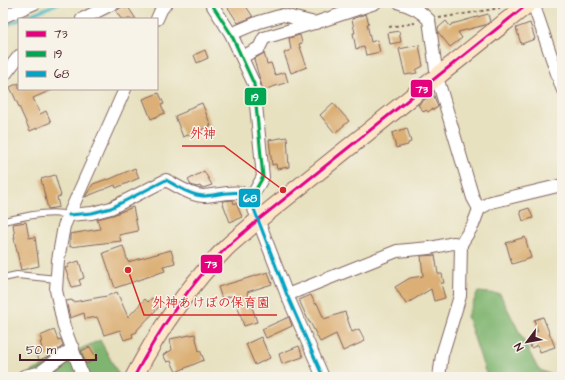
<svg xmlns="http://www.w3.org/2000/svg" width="565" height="380" font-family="'Architects Daughter','Klee One',sans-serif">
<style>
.forest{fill:#80b571;stroke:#656a4e}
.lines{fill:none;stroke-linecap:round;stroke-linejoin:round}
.stream{stroke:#4ebcc5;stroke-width:3}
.building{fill:#dbaf75}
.service-casing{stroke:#81635f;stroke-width:8}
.minor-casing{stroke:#81635f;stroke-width:14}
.secondary-casing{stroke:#81635f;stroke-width:19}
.path{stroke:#81635f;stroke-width:2;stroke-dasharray:3 3;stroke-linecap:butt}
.service{stroke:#fff;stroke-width:6}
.minor{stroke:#fff;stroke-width:12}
.secondary{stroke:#fde5c5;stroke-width:17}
.bus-1-casing{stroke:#f7f3e8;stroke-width:6}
.bus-2-casing{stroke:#f7f3e8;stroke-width:6}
.bus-3-casing{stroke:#f7f3e8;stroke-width:6}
.bus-1{stroke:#e5007d;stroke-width:3}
.bus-2{stroke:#00a651;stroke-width:3}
.bus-3{stroke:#04a2c6;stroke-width:3}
.leader{fill:none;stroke:#d62828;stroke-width:1.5}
.callout-dot{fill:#d62828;stroke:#f7f3e8;stroke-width:1.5}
.callout-label{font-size:13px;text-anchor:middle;font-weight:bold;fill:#d62828;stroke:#f7f3e8;stroke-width:3;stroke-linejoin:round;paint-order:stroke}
.line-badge{stroke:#f7f3e8;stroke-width:1.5}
.badge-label{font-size:11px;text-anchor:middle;font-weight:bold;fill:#fff}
</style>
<rect width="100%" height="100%" fill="#f7f3e8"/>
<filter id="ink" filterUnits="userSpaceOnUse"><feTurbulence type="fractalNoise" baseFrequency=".025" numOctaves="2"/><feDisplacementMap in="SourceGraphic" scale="8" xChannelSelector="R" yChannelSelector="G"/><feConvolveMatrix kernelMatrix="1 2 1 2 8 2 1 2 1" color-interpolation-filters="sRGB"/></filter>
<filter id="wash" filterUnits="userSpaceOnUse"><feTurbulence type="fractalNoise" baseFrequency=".012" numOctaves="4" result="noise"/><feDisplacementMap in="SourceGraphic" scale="16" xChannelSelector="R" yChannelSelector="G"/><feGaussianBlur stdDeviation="0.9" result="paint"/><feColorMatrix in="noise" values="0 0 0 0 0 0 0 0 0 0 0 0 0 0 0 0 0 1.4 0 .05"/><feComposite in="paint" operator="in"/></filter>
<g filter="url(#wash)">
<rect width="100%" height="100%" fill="#e7e1c0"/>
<g class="forest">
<polygon points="478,292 500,294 538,369 556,377 489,377 485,371 467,316"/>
<polygon points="100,340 120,377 22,377 35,370"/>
</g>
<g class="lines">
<g class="stream">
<polyline points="20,19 59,3"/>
<polyline points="3,27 19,20"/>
</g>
</g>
<g id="blocks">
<g class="building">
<polygon points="225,3 244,3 253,17 238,23"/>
<polygon points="124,6 126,9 128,7 136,19 121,19 116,11"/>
<polygon points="366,14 369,24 367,24 371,42 377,40 380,52 366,55 364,47 356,49 353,33 355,33 352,19"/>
<polygon points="488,14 490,22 485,25 458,32 462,38 450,47 438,32 438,28 446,21 450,26 452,24"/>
<polygon points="530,23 535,39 521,44 516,28"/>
<polygon points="399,31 401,42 390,44 388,33"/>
<polygon points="300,35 302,43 299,44 307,67 291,73 284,53 291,50 289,38"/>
<polygon points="419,45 423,66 416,70 417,73 405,75 399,49"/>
<polygon points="205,50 208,58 197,63 194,55"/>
<polygon points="264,53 267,64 271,63 275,75 285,72 288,82 263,90 254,59"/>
<polygon points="19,83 19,89 54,89 33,98 40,114 46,111 51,122 30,131 10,87"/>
<polygon points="159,93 164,104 161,105 165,113 151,119 143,99"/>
<polygon points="433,93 438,107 433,110 432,109 428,112 426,110 424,112 418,105"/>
<polygon points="202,103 211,126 183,137 175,116 187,111 187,109"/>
<polygon points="333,103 349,121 335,133 320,115"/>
<polygon points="407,128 411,142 408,143 408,145 396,148 392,133"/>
<polygon points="287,137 289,167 277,169 276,164 272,165 269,140"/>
<polygon points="135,168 139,178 116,188 115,185 85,197 93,184 107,179 108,180"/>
<polygon points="204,171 212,185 203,188 201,188 200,186 197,187 191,185 188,180"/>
<polygon points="55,175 61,196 57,197 59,207 48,209 41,179"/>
<polygon points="233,200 234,204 236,203 242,217 230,222 222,201"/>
<polygon points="133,207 138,231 119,235 121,241 70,247 70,234 100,229 97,219 113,215"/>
<polygon points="529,208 533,218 523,221 520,211"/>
<polygon points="26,222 29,238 35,237 39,266 21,270 14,238 15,238 13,224"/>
<polygon points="525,237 531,258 512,264 506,243"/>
<polygon points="123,246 128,262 171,250 175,263 163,266 165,271 115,288 103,253"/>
<polygon points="435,255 438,274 442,274 444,283 441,283 445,298 434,301 431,289 406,304 395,287 410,278 423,276 421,256"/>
<polygon points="79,261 84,278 79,280 81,285 72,287 65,268 68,267 68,265 69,264"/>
<polygon points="268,272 272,284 247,292 257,322 244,326 234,295 222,299 218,287"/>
<polygon points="117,292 128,317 145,299 148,302 152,298 161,305 137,330 137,332 132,334 133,337 124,340 120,330 104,335 97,317 85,319 84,313 70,318 66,301 72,300 73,302 107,296"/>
<polygon points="311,295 315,304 317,303 324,319 345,312 352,332 359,329 365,341 343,351 336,334 320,342 310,322 309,322 299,300"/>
<polygon points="289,317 292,326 266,338 262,329"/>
<polygon points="543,317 555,347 540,352 538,345 531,348 528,339 533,337 532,333 538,331 534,320"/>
<polygon points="54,330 58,340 61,339 63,346 49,356 39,360 36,351 42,348 40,342 42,342 40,336"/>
<polygon points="195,334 199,351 200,350 204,360 176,372 171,361 167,362 163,355 172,350 170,339"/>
<polygon points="261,337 270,358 255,365 246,344"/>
<polygon points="299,346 303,357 282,364 279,354"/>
<polygon points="90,347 97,359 86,364 81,351"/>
</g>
</g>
</g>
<g filter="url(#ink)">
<use href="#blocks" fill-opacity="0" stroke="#81635f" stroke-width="1"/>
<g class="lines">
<g class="service-casing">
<g id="service">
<path d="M 3,221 C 25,217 47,210 69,215"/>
<polyline points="3,278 17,275 57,279"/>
</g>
</g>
<g class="minor-casing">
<g id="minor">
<polyline points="211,3 231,34 254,84 263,177 251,198"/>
<path d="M 400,3 C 411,6 421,11 429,20 L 437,77 L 473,198 L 479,209"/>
<polyline points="533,3 562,88"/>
<polyline points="3,17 35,3"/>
<polyline points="82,19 114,3"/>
<polyline points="157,19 161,10 166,3"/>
<polyline points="231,34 259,22 283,15 315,23 375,3"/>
<polyline points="242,57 259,48 264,38 314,23"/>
<polyline points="3,77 19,56"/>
<path d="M 69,215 L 92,213 L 111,208 L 166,180 C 177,186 190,195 203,196 C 215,196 243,187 250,198 C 253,200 253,205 254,209 L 287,295 L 323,377"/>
<polyline points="287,295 397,251 430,248 453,243 461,244 473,225 479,209 491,202 562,185"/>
<polyline points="24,376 39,373 73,348"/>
<polyline points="83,377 64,327 56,290 58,260 64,226 125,89"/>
<polyline points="439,377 442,355 460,296 461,244"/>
</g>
</g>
<g class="secondary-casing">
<path id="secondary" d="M 134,377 C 159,329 190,284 228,246 C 238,237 248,229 258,220 L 529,3"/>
</g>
<g class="path">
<polyline points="439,18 500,8"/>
<polyline points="389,27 415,23"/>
</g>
<use href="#service" class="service"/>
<use href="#minor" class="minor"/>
<use href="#secondary" class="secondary"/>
<g class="bus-1-casing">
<path id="bus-1" d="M 134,377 C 159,329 190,284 228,246 C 238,237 248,229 258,220 L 529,3"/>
</g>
<g class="bus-2-casing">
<polyline id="bus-2" points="211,3 231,34 254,84 263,177 251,198"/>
</g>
<g class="bus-3-casing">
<path id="bus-3" d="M 69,215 L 92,213 L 111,208 L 166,180 C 177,186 190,195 203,196 C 215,196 243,187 250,198 C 253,200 253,205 254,209 L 287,295 L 323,377"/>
</g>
<use href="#bus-1" class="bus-1"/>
<use href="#bus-2" class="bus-2"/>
<use href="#bus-3" class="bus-3"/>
</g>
</g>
<path class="leader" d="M283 190L224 146H182M128 270L144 315H277"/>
<g class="callout-dot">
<circle cx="283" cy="190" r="4"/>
<circle cx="128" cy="270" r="4"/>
</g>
<g class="callout-label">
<text x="203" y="138">外神</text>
<text x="211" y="307">外神あけぼの保育園</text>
</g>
<g class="line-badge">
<rect x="410" y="79" width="23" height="19" rx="4" fill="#e5007d"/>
<rect x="244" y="87" width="23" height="19" rx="4" fill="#00a651"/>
<rect x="238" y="188" width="23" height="20" rx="4" fill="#04a2c6"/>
<rect x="200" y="254" width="23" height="20" rx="4" fill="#e5007d"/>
</g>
<g class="badge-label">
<text x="422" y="93">73</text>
<text x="255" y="101">19</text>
<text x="250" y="202">68</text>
<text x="211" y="268">73</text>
</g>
<rect width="565" height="380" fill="none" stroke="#f7f3e8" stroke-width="16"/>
<rect x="18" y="18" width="140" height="72" fill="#f7f3e8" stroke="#b29e9c"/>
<rect x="26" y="31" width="20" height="6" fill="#e5007d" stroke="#b29e9c"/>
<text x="54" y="38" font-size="12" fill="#4a1f2b">73</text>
<rect x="26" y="51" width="20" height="6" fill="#00a651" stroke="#b29e9c"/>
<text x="54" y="58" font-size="12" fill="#4a1f2b">19</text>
<rect x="26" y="71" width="20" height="6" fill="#04a2c6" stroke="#b29e9c"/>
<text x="54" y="78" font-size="12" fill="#4a1f2b">68</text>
<g transform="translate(527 342) rotate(238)" stroke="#f7f3e8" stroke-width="3" paint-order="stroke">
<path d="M0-3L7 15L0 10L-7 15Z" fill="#4a1f2b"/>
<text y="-6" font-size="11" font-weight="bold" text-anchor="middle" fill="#4a1f2b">N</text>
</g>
<path d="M20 354v6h76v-6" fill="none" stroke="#4a1f2b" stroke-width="2"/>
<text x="26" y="354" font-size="12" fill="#4a1f2b" stroke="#f7f3e8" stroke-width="3" paint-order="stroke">50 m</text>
</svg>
